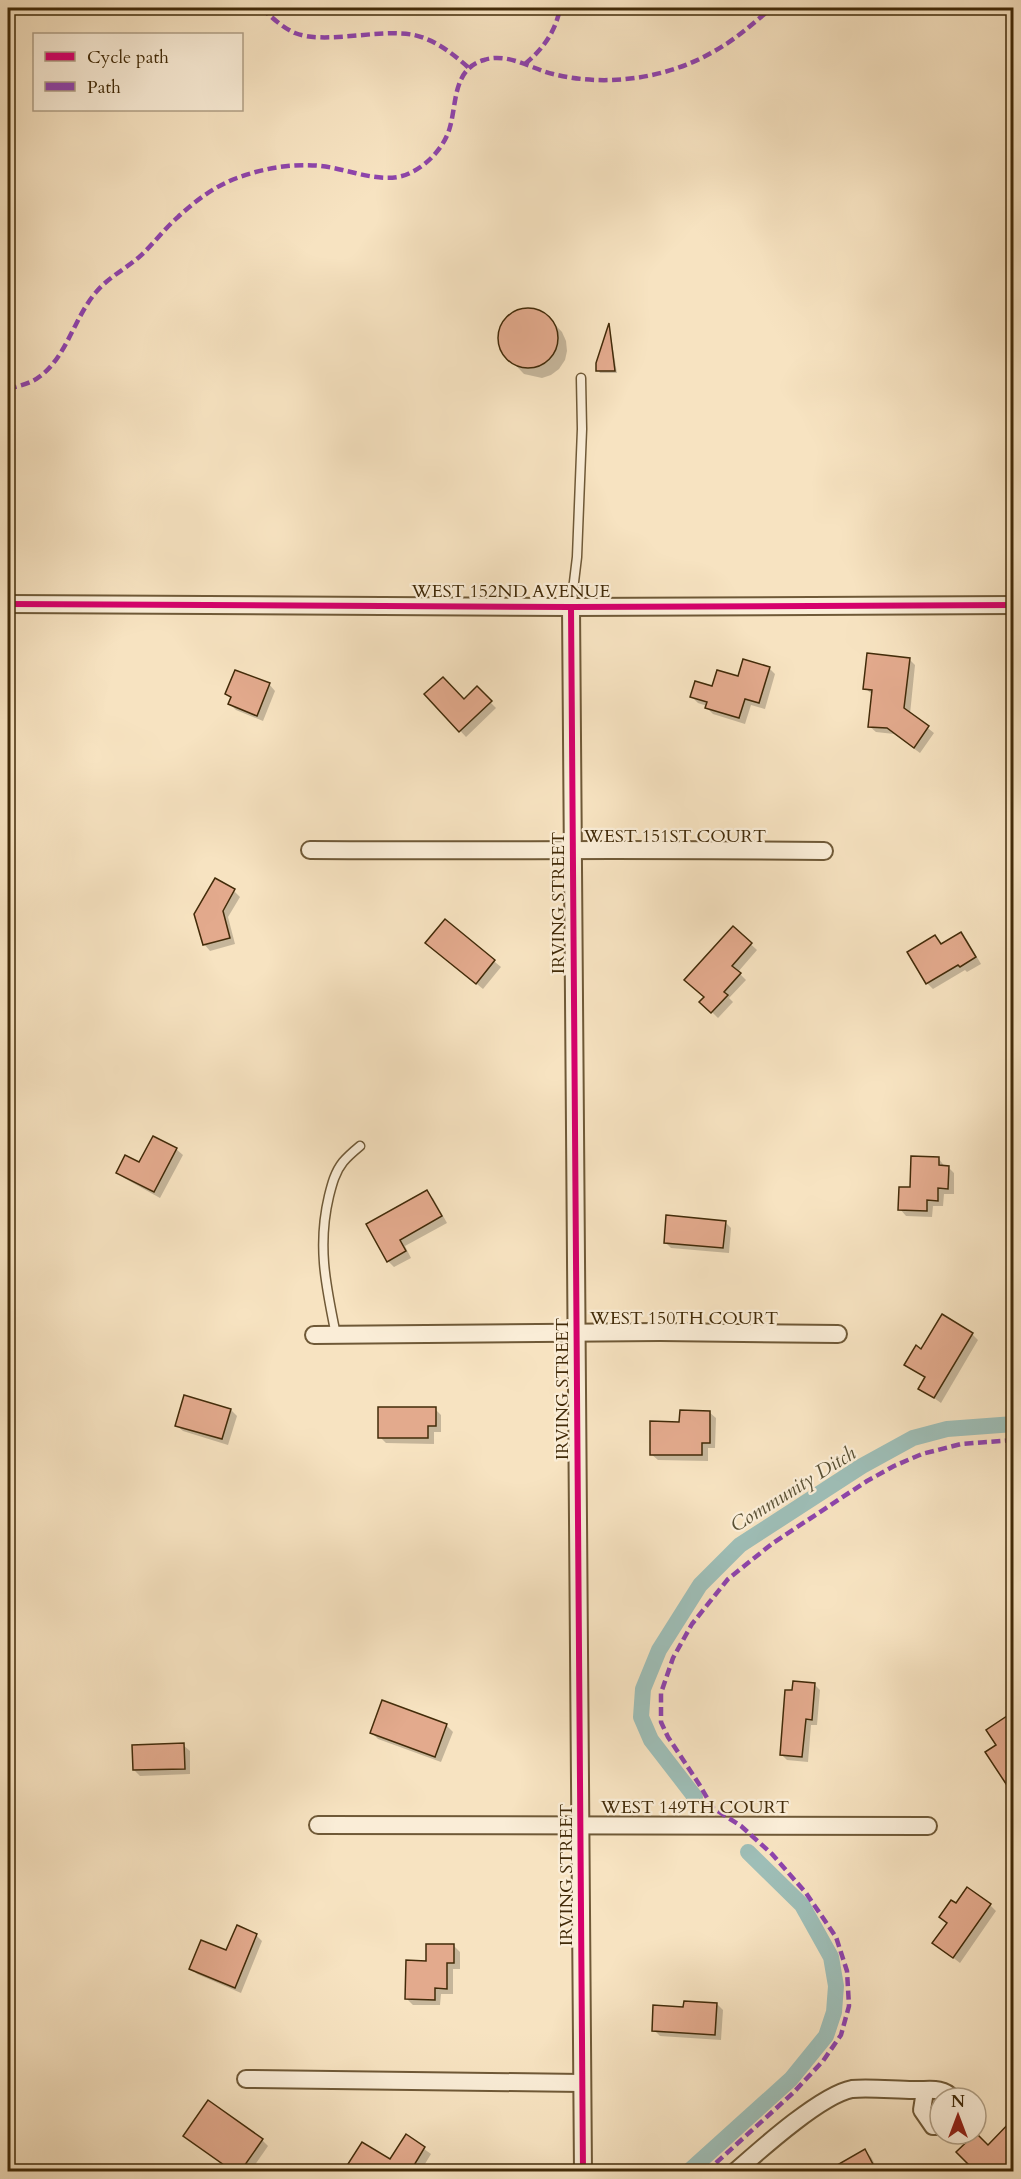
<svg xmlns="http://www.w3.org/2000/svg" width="1021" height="2179" font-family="Cardo,serif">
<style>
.shadow{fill:#0003}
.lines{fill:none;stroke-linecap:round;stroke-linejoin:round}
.canal{stroke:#9ebeb7;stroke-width:16}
.building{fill:#e3aa8d;stroke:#422b09;stroke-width:1.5}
.service-casing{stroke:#6f5937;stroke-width:11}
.minor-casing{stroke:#6f5937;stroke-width:20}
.service{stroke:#faedd7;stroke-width:8}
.minor{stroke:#faedd7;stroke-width:16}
.quiet{stroke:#8e44ad;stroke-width:4.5;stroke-dasharray:9 4.5;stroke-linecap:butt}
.cycleway-casing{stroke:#faedd7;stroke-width:10}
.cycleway{stroke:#d6006c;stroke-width:6}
.labels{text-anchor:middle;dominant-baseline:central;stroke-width:4.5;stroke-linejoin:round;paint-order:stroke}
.street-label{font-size:18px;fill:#422b09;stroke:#faedd7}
.water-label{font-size:20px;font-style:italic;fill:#595034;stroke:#faedd7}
</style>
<rect width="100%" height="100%" fill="#f7e3c1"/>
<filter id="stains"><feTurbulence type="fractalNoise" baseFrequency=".00333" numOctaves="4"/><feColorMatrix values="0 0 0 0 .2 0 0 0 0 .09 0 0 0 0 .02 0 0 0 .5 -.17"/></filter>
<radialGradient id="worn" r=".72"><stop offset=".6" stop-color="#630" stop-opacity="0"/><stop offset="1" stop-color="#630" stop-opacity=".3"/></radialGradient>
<g class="shadow">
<polygon points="535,310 545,314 562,332 566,341 567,351 565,360 559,369 551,375 542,378 524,374 501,350 499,341 499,331 509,316 517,311"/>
<polygon points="609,325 617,373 600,373 598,370 598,364"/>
<polygon points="909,659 915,665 910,714 934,733 920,753 894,734 876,732 869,726 873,695 865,688"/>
<polygon points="769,668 775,674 765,709 751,705 745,724 713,714 707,708 707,706 698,703 692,697"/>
<polygon points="269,684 275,691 263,721 236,710 230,704 232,699 227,694"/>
<polygon points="477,689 496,708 466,737 426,694 464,701"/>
<polygon points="216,880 234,891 240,897 228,917 235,944 210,951 204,944"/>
<polygon points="445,921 501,967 483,989 434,949"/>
<polygon points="733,928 757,950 738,972 746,980 729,998 733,1002 718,1018 708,1008 705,998"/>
<polygon points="961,934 967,940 981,964 967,972 965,970 933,989 927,983 935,937 942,945"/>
<polygon points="154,1138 176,1149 183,1155 160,1198 124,1178 118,1172 140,1164"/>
<polygon points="939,1159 945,1167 948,1167 954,1173 954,1194 944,1194 943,1206 933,1206 932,1217 906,1216 900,1209 911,1189"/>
<polygon points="426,1192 433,1198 447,1223 405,1246 411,1258 394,1267 388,1261"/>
<polygon points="725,1222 731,1228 729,1253 671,1248 665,1242"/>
<polygon points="942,1316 972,1334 978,1340 941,1403 920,1388 926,1378 906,1364 922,1351"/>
<polygon points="435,1409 441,1415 441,1432 434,1432 434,1444 386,1443 380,1437"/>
<polygon points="231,1410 237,1416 228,1445 183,1431 176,1425"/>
<polygon points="709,1412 716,1418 715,1448 708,1448 708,1461 658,1460 651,1454 681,1423"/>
<polygon points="814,1684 820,1690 817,1725 811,1725 808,1762 787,1760 781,1754 793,1692"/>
<polygon points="446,1725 453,1732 441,1762 378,1739 372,1733"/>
<polygon points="183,1745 190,1751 190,1774 140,1776 134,1770"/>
<polygon points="957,1905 990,1905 996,1911 960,1963 934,1943 948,1924 941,1917"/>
<polygon points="256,1935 262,1941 241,1993 197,1974 191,1968 227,1952"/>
<polygon points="454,1946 460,1952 460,1969 453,1969 453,1994 441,1994 440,2005 413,2005 407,1999 428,1962"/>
<polygon points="717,2004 723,2010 721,2040 660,2036 654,2030 685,2008"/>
<polygon points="185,2136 262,2140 268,2146 250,2172 233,2172"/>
<polygon points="406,2136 431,2154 420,2172 353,2172 390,2161"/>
<polygon points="865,2151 871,2157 879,2172 828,2172"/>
</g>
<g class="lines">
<g class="canal">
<polyline points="695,1797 651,1740 641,1717 643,1689 659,1650 700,1585 740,1545 862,1466 913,1438 947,1429 1014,1424"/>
<polyline points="688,2172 791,2079 826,2036 834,2012 836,1986 831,1957 802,1905 748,1852"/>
</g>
</g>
<g class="building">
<circle cx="528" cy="338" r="30"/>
<polygon points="609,323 615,371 596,371 596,363"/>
<polygon points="867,653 910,658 904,708 929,726 914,748 887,728 868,727 872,690 863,689"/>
<polygon points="743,659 770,667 759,703 745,699 739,718 705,708 707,702 690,697 695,681 712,686 717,670 738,676"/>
<polygon points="235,670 270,683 257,716 228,704 231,697 225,694"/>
<polygon points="443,677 464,699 477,686 492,701 459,732 424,694"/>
<polygon points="215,878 235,889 223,911 230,938 203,945 194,914"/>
<polygon points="445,919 495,960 476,984 425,943"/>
<polygon points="733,926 752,943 732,966 741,973 724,992 728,995 711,1013 699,1002 704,997 684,980"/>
<polygon points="961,932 976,957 960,967 958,965 926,984 907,952 935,935 941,944"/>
<polygon points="153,1136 177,1148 154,1192 116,1173 125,1155 139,1162"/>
<polygon points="911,1156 939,1157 939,1165 949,1166 948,1189 938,1188 938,1201 927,1200 927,1211 898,1210 899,1187 910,1187"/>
<polygon points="427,1190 442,1216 400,1240 406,1251 387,1262 366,1224"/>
<polygon points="666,1215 726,1221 723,1248 664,1243"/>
<polygon points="942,1314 973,1333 934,1398 918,1389 925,1377 904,1365 916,1345 921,1349"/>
<polygon points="184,1395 231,1409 222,1439 175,1426"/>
<polygon points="378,1407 436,1407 436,1426 428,1426 428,1438 378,1438"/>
<polygon points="680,1410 710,1411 710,1443 702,1443 702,1455 650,1455 650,1421 679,1422"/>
<polygon points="793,1681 815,1683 812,1720 806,1719 802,1757 780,1755 785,1690 792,1690"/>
<polygon points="382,1700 447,1724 435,1757 370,1733"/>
<polygon points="1007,1716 1014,1727 1014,1796 985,1752 996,1745 986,1730"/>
<polygon points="184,1743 185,1769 133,1770 132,1745"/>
<polygon points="967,1887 991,1904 953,1958 932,1943 947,1923 939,1917 951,1900 956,1903"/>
<polygon points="237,1925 257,1934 235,1988 189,1969 201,1940 226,1950"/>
<polygon points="426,1944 454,1944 454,1963 447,1963 447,1989 435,1988 435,2000 405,1999 406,1960 426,1961"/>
<polygon points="684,2001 717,2003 715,2035 652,2031 653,2005 683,2007"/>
<polygon points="208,2100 263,2139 240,2172 234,2172 183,2136"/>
<polygon points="1014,2118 1014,2172 976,2172 956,2152 976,2133 988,2145"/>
<polygon points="406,2134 425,2147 410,2172 353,2172 346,2167 362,2142 390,2159"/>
<polygon points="865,2149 877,2172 825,2172"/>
</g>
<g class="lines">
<g class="service-casing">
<g id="service">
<polyline points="571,607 577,557 582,429 581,378"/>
<path d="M 336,1335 C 326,1286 317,1246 329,1196 C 332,1184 335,1172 343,1162 C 348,1156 354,1151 360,1146"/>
</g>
</g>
<g class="minor-casing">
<g id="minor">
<polyline points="8,604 571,607 1014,605"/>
<polyline points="571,607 583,2172"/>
<path d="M 310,850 C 482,851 653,849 824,851"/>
<polyline points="314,1335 660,1332 838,1334"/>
<polyline points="318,1825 928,1826"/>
<polyline points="246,2079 582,2083"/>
<polyline points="925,2091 922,2110 933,2126 940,2126"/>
<path d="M 735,2172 C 761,2149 821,2095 852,2089 C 868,2087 896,2090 913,2090 C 927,2091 942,2086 952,2098"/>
</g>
</g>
<use href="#service" class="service"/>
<use href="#minor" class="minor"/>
<g class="quiet">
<path d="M 262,8 C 271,17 283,28 295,33 C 325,45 379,28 414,35 C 436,40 453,54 469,68"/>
<path d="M 525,64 C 543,49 556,31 560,8"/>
<path d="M 8,389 C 18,386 30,384 39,377 C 67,357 74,317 97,291 C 108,278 125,269 138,258 C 152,246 163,230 178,217 C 195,201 215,186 237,178 C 264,168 293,163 321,166 C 349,169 384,186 410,173 C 428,165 445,146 450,127 C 457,102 453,69 484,60 C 507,52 532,69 553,74 C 605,87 665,79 711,53 C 734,41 752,24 772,8"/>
<polyline points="706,2172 793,2093 823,2061 841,2035 849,2006 847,1971 836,1937 806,1893 772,1854 741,1826 713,1808 699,1784 668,1737 661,1722 661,1693 673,1658 692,1624 728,1579 773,1543 867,1481 894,1466 922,1454 961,1444 1014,1440"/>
</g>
<g class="cycleway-casing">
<g id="cycleway">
<polyline points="8,604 571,607 1014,605"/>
<polyline points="571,607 583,2172"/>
</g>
</g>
<use href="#cycleway" class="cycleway"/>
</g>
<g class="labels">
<g class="street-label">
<text x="511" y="591">WEST 152ND AVENUE</text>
<text x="675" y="836">WEST 151ST COURT</text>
<text transform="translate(558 903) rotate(-90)">IRVING STREET</text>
<text x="684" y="1318">WEST 150TH COURT</text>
<text transform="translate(562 1389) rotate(-90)">IRVING STREET</text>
<text x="695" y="1807">WEST 149TH COURT</text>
<text transform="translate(566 1875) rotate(-90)">IRVING STREET</text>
</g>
<g class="water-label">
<text transform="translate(793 1489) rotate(-32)">Community Ditch</text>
</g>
</g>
<rect width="1021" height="2179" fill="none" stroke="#f7e3c1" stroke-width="30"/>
<rect x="9" y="9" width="1003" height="2161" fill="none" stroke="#422b09" stroke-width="3"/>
<rect x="15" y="15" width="991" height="2149" fill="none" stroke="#422b09" stroke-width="1.5"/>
<rect x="33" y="33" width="210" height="78" fill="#faedd7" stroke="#b09f85" stroke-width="1.5"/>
<rect x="45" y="52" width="30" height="9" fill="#d6006c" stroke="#b09f85" stroke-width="1.5"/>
<text x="87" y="63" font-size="18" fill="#422b09">Cycle path</text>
<rect x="45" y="82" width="30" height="9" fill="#8e44ad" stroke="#b09f85" stroke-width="1.5"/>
<text x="87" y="93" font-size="18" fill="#422b09">Path</text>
<g transform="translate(958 2116)"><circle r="28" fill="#faedd7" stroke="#b09f85" stroke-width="1.5"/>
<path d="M0-4.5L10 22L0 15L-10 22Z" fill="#8f2418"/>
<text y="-9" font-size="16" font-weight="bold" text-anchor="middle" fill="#422b09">N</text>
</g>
<rect width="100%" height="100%" filter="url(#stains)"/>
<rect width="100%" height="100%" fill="url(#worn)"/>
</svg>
